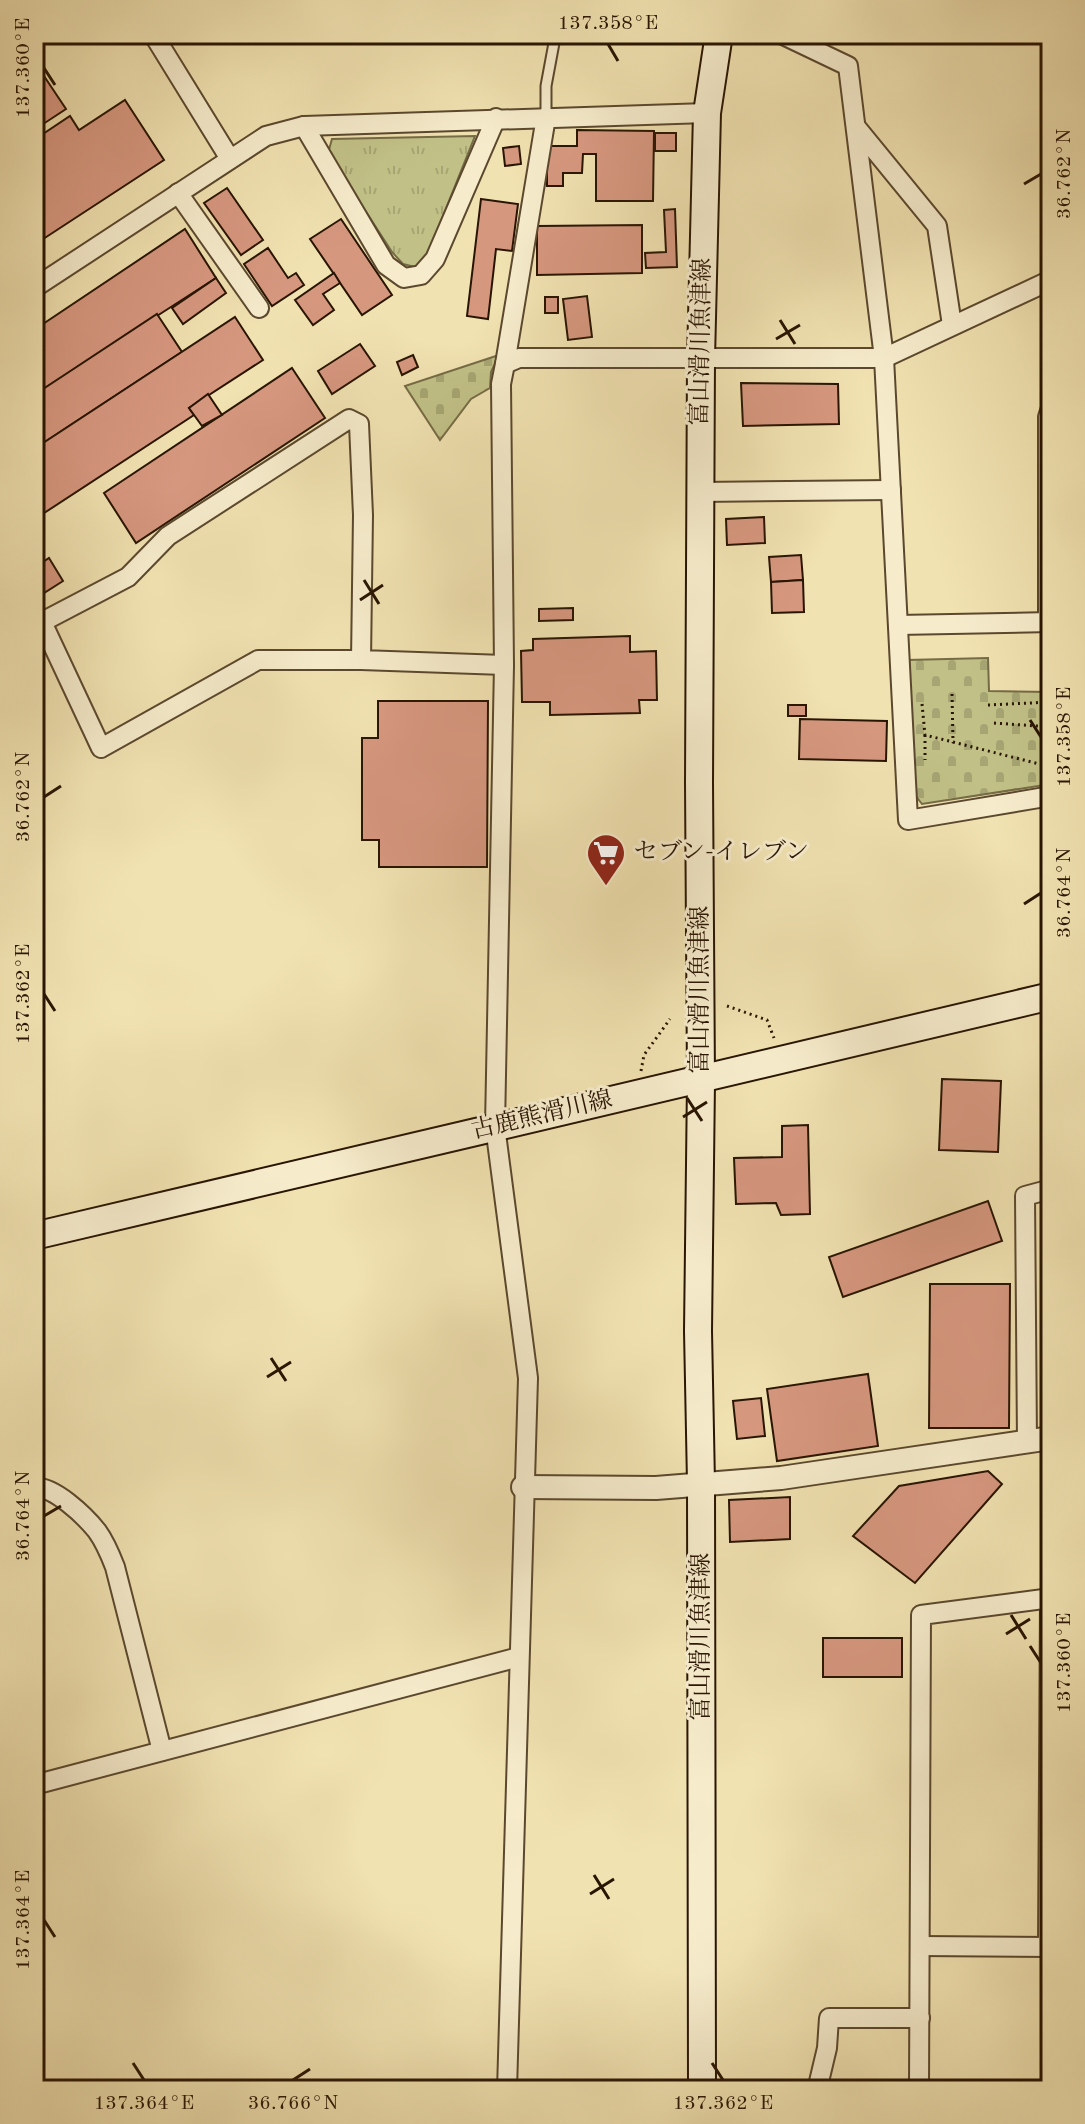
<svg xmlns="http://www.w3.org/2000/svg" width="1085" height="2124" font-family="'Old Standard TT','Noto Serif JP',serif">
<style>
.grass{fill:url(#grass-tufts);stroke:#756b45;stroke-width:2}
.cemetery{fill:url(#cemetery-stones);stroke:#756b45;stroke-width:2}
.building{fill:#d6977f;stroke:#291503;stroke-width:2}
.lines{fill:none;stroke-linecap:round;stroke-linejoin:round}
.service-casing{stroke:#5b482e;stroke-width:13}
.minor-casing{stroke:#5b482e;stroke-width:22}
.tertiary-casing{stroke:#5b482e;stroke-width:26}
.secondary-casing{stroke:#291503;stroke-width:30}
.path{stroke:#291503;stroke-width:3;stroke-dasharray:2 4;stroke-linecap:butt}
.service{stroke:#f6eccc;stroke-width:9}
.minor{stroke:#f6eccc;stroke-width:18}
.tertiary{stroke:#f6eccc;stroke-width:22}
.secondary{stroke:#f6eccc;stroke-width:26}
.ticks{fill:none;stroke:#291503;stroke-width:3}
.labels{text-anchor:middle;dominant-baseline:central;stroke-width:6;stroke-linejoin:round;paint-order:stroke}
.street-label{font-size:24px;fill:#291503;stroke:#f6eccc}
.poi-label{font-size:24px;fill:#291503;stroke:#f6eccc;text-anchor:start}
.neatline{fill:none;stroke:#291503;stroke-width:3}
.ticks-label{font-size:20px;text-anchor:middle;fill:#291503}
</style>
<defs>
<pattern id="grass-tufts" width="24" height="20" patternUnits="userSpaceOnUse" patternTransform="scale(2)"><rect width="24" height="20" fill="#c1c187"/><path d="M3 7l-1-3M5 7V3M7 7l1-3M15 17l-1-3M17 17v-4M19 17l1-3" fill="none" stroke="#a6a573"/></pattern>
<pattern id="cemetery-stones" width="16" height="16" patternUnits="userSpaceOnUse" patternTransform="scale(2)"><rect width="16" height="16" fill="#c1c187"/><path d="M2 7V4a2 2 0 0 1 4 0v3zM10 15v-3a2 2 0 0 1 4 0v3z" fill="#a6a573"/></pattern>
</defs>
<rect width="100%" height="100%" fill="#f1e2b1"/>
<filter id="stains"><feTurbulence type="fractalNoise" baseFrequency=".0025" numOctaves="4"/><feColorMatrix values="0 0 0 0 .2 0 0 0 0 .09 0 0 0 0 .02 0 0 0 .5 -.17"/></filter>
<radialGradient id="worn" r=".72"><stop offset=".6" stop-color="#630" stop-opacity="0"/><stop offset="1" stop-color="#630" stop-opacity=".3"/></radialGradient>
<polygon class="grass" points="475,136 425,261 415,267 403,264 392,252 328,153 332,139"/>
<g class="cemetery">
<polygon points="499,355 491,372 490,388 471,399 440,440 405,386"/>
<polygon points="988,658 989,691 1051,692 1051,784 922,804 915,795 907,660"/>
</g>
<g class="building">
<polygon points="38,67 66,109 34,130 34,70"/>
<polygon points="125,100 164,160 34,245 34,140 70,116 79,130"/>
<polygon points="577,130 654,131 653,201 596,201 596,154 583,154 582,173 563,173 563,186 547,186 547,146 577,146"/>
<rect x="655" y="133" width="21" height="18"/>
<polygon points="519,146 521,164 505,166 503,148"/>
<polygon points="227,188 263,240 241,255 204,203"/>
<polygon points="481,199 518,204 512,251 496,249 488,319 467,316"/>
<polygon points="675,209 677,267 646,268 645,253 666,252 664,210"/>
<polygon points="341,219 392,295 362,315 310,239"/>
<polygon points="642,225 642,273 537,275 537,226"/>
<polygon points="185,229 216,278 34,395 34,330"/>
<polygon points="268,248 288,278 296,273 304,285 272,306 244,264"/>
<polygon points="334,273 340,283 323,294 334,310 313,325 295,300"/>
<polygon points="216,278 226,293 183,324 172,308"/>
<polygon points="587,296 592,337 568,340 563,299"/>
<rect x="545" y="297" width="13" height="16"/>
<polygon points="157,314 182,352 34,449 34,395"/>
<polygon points="235,317 263,360 189,408 194,415 35,519 34,449"/>
<polygon points="360,344 375,366 332,394 318,371"/>
<polygon points="413,355 418,367 402,375 397,362"/>
<polygon points="292,368 325,418 136,543 104,493"/>
<polygon points="741,383 838,384 839,424 743,426"/>
<polygon points="208,394 222,415 202,426 189,408"/>
<polygon points="764,517 765,543 727,545 726,519"/>
<polygon points="801,555 803,580 771,582 769,557"/>
<polygon points="49,558 63,581 44,593 34,576 34,568"/>
<polygon points="803,580 804,612 772,613 771,582"/>
<polygon points="573,608 573,620 539,621 539,609"/>
<polygon points="630,636 630,652 656,651 657,700 639,700 640,713 550,715 550,702 522,702 521,651 533,650 533,639"/>
<polygon points="378,701 488,701 487,867 379,867 379,840 362,840 362,738 378,738"/>
<rect x="788" y="705" width="18" height="11"/>
<polygon points="800,719 887,721 886,761 799,759"/>
<polygon points="942,1079 1001,1081 998,1152 939,1150"/>
<polygon points="808,1125 810,1214 781,1215 776,1203 736,1204 734,1158 782,1157 782,1126"/>
<polygon points="988,1201 1002,1241 843,1297 829,1257"/>
<polygon points="930,1284 1010,1284 1009,1428 929,1428"/>
<polygon points="868,1374 878,1446 777,1461 767,1389"/>
<polygon points="761,1398 765,1436 737,1439 733,1401"/>
<polygon points="988,1471 1002,1484 915,1583 853,1536 899,1486"/>
<polygon points="790,1497 790,1539 730,1542 729,1500"/>
<rect x="823" y="1638" width="79" height="39"/>
</g>
<g class="lines">
<g class="service-casing">
<polyline id="service" points="546,117 546,86 554,43 548,34"/>
</g>
<g class="minor-casing">
<g id="minor">
<polyline points="153,34 230,159"/>
<polyline points="781,34 848,66 884,358 908,820 1051,796"/>
<polyline points="304,126 386,265 404,278 421,275 435,259 496,118"/>
<polyline points="856,127 937,226 952,325"/>
<polyline points="178,193 259,308"/>
<polyline points="34,288 266,136 304,126 707,113"/>
<polyline points="505,364 546,117"/>
<polyline points="700,492 891,490"/>
<polyline points="1048,622 1048,417 1051,408"/>
<polyline points="898,625 1051,622"/>
<polyline points="361,660 363,515 359,424 349,419 168,536 128,577 42,622 101,748 258,660 361,660 504,665"/>
<polyline points="1027,1441 1025,1196 1051,1189"/>
<path d="M 34,1488 C 53,1485 85,1516 97,1531 C 105,1542 110,1554 115,1567 L 162,1751"/>
<polyline points="34,1785 519,1657"/>
<polyline points="920,1946 1051,1947"/>
<polyline points="1048,1947 1050,1599"/>
<polyline points="507,2090 528,1378 495,1126 504,665 501,384 505,364 519,358 884,358 1051,280"/>
<polyline points="817,2090 827,2048 829,2018 920,2018"/>
<polyline points="919,2090 921,1615 1051,1598"/>
</g>
</g>
<g class="tertiary-casing">
<polyline id="tertiary" points="523,1487 656,1488 781,1478 1051,1438"/>
</g>
<g class="secondary-casing">
<g id="secondary">
<path d="M 34,1236 C 373,1155 712,1078 1051,996"/>
<polyline points="702,2090 701,1483 698,1331 701,1081 699,783 701,359 707,113 719,34"/>
</g>
</g>
<g class="path">
<polyline points="952,694 953,742 1051,767"/>
<polyline points="922,704 925,735 953,742"/>
<polyline points="988,705 1051,702"/>
<polyline points="994,723 1051,727"/>
<polyline points="925,735 925,760"/>
<polyline points="727,1006 767,1020 774,1038"/>
<polyline points="641,1071 644,1055 670,1019"/>
</g>
<use href="#service" class="service"/>
<use href="#minor" class="minor"/>
<use href="#tertiary" class="tertiary"/>
<use href="#secondary" class="secondary"/>
</g>
<path class="ticks" d="M 608,44 L 618,61M 44,68 L 55,85M 1024,184 L 1041,174M 780,320 L 795,344M 776,339 L 800,325M 364,580 L 379,604M 360,600 L 383,585M 1030,720 L 1041,737M 44,797 L 61,786M 1024,904 L 1041,893M 44,994 L 55,1011M 687,1098 L 702,1121M 683,1117 L 707,1102M 271,1358 L 286,1381M 267,1377 L 291,1362M 44,1516 L 61,1506M 1011,1615 L 1026,1639M 1006,1634 L 1030,1619M 1030,1646 L 1041,1663M 594,1875 L 609,1899M 590,1894 L 614,1879M 44,1920 L 55,1937M 133,2063 L 144,2080M 712,2063 L 723,2080M 293,2080 L 310,2069"/>
<defs>
<g id="supermarket-pin" transform="scale(2)"><path d="M0 17L-7.5 6A9.5 9.5 0 1 1 7.5 6Z" fill="#8f2418" stroke="#f6eccc"/><path d="M-6-5.5h2.5l.6 2H6L4.5 2H-2.5L-4.4-4H-6ZM-1.5 3.2a1.3 1.3 0 1 0 .1 0ZM3 3.2a1.3 1.3 0 1 0 .1 0Z" fill="#fff"/></g>
</defs>
<g fill-rule="evenodd">
<use href="#supermarket-pin" x="606" y="853"/>
</g>
<g class="labels">
<g class="street-label">
<text transform="translate(702 342) rotate(-89)">富山滑川魚津線</text>
<text transform="translate(701 990) rotate(-90)">富山滑川魚津線</text>
<text transform="translate(542 1116) rotate(-13)">古鹿熊滑川線</text>
<text transform="translate(702 1637) rotate(-90)">富山滑川魚津線</text>
</g>
<g class="poi-label">
<text x="634" y="853">セブン-イレブン</text>
</g>
</g>
<rect width="1085" height="2124" fill="none" stroke="#f1e2b1" stroke-width="88"/>
<rect x="44" y="44" width="997" height="2036" class="neatline"/>
<g class="ticks-label">
<text x="608" y="29">137.358°E</text>
<text transform="translate(22 68) rotate(-90)" y="7">137.360°E</text>
<text transform="translate(1063 174) rotate(-90)" y="7">36.762°N</text>
<text transform="translate(1063 737) rotate(-90)" y="7">137.358°E</text>
<text transform="translate(22 797) rotate(-90)" y="7">36.762°N</text>
<text transform="translate(1063 893) rotate(-90)" y="7">36.764°N</text>
<text transform="translate(22 994) rotate(-90)" y="7">137.362°E</text>
<text transform="translate(22 1516) rotate(-90)" y="7">36.764°N</text>
<text transform="translate(1063 1663) rotate(-90)" y="7">137.360°E</text>
<text transform="translate(22 1920) rotate(-90)" y="7">137.364°E</text>
<text x="144" y="2109">137.364°E</text>
<text x="293" y="2109">36.766°N</text>
<text x="723" y="2109">137.362°E</text>
</g>
<rect width="100%" height="100%" filter="url(#stains)"/>
<rect width="100%" height="100%" fill="url(#worn)"/>
</svg>
